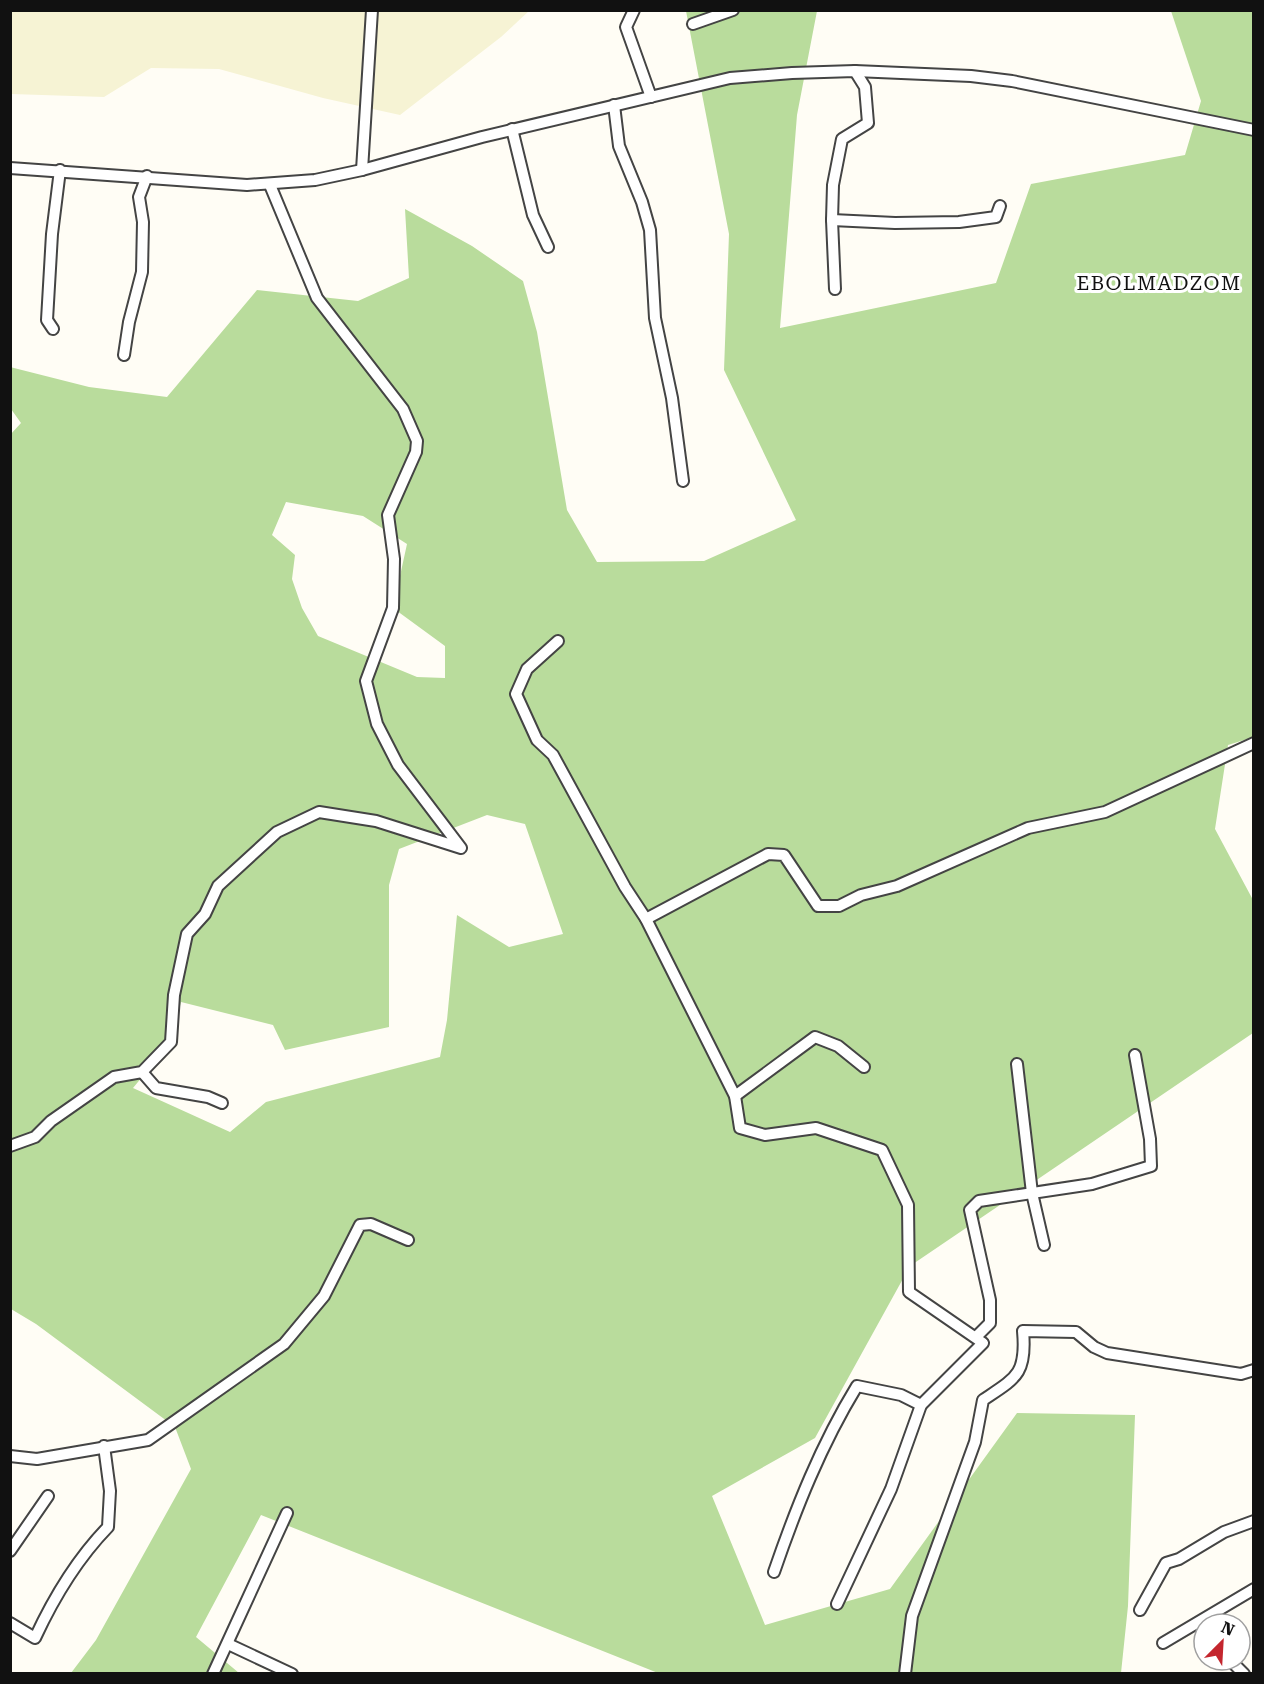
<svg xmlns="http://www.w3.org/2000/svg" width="1264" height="1684" font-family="'Roboto Serif',serif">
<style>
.farmland{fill:#f6f3d4}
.forest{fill:#b9dc9c;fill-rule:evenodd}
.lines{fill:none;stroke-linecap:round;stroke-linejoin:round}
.minor-casing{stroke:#444;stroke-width:14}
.minor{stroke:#fff;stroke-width:10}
.labels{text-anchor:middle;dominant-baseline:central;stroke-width:6;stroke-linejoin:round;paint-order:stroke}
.quarter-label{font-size:20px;letter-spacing:1.5px;fill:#111;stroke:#fff}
</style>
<rect width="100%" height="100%" fill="#fffdf5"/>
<polygon class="farmland" points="11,11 529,11 501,37 400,115 323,98 219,69 151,68 104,97 11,94"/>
<path class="forest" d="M 686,11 L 817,11 L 797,115 L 780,328 L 996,283 L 1031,184 L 1185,155 L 1201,101 L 1171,11 L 1253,11 L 1254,737 L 1228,745 L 1215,829 L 1253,900 L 1253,1033 L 910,1266 L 815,1438 L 712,1496 L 765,1625 L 890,1589 L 1017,1413 L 1135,1415 L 1128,1606 L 1121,1673 L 658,1673 L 261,1515 L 196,1637 L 239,1673 L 71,1673 L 96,1640 L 191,1469 L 175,1427 L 36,1324 L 11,1309 L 10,435 L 21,423 L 11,409 L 10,367 L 89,387 L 167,397 L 257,290 L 358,301 L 409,278 L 405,209 L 472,246 L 523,281 L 537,332 L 567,510 L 597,562 L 704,561 L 796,520 L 724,370 L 729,234 ZM 286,502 L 363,516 L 407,544 L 393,608 L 445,646 L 445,678 L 417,677 L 318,636 L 302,608 L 292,579 L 295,555 L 272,535 ZM 487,815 L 525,824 L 563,934 L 509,947 L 457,915 L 447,1020 L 440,1057 L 266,1102 L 230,1132 L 133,1088 L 171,1042 L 181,1002 L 273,1025 L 285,1050 L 389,1027 L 389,885 L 399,849 Z"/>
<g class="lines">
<g class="minor-casing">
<g id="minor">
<polyline points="634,10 626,27 651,97"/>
<polyline points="693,24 733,10"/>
<polyline points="614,105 619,146 642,202 650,230 655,318 672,398 683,481"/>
<polyline points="512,129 533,215 548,247"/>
<polyline points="10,168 247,185 315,180 362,170 482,137 730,78 792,73 855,71 971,76 1012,81 1254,130"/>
<polyline points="362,170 372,10"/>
<polyline points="832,220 895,223 959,222 996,217 1000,206"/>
<polyline points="835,289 832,220 833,185 842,139 868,123 865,87 855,71"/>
<polyline points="53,329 47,320 52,234 60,170"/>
<polyline points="124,355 129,322 142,272 143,222 139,197 147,176"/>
<polyline points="558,641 527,669 516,694 537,740 553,755 625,887 646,919 735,1096 740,1128 765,1135 816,1128 882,1150 908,1205 909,1292 983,1343 921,1405 891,1489 837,1604"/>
<polyline points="646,919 768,854 784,855 818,906 839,906 861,895 897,886 1028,828 1105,812 1254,743"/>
<polyline points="1017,1064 1032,1193 1044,1245"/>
<polyline points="142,1072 156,1088 208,1097 222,1103"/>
<polyline points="735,1096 815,1037 838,1046 864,1067"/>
<polyline points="10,1146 35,1137 51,1121 114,1077 142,1072 171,1042 174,995 187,934 205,914 218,886 277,832 319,812 376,821 461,848 398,765 377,724 366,681 393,608 394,559 388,515 416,452 417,441 403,409 317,298 270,185"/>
<polyline points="977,1336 990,1323 990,1300 970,1210 979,1201 1092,1184 1151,1166 1150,1139 1135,1055"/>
<polyline points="10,1456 37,1459 148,1440 284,1344 324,1296 360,1225 371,1224 408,1240"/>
<polyline points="10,1551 48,1496"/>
<path d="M 774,1572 C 796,1508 821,1445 857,1386 L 901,1395 L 921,1405"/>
<polyline points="1140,1610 1166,1563 1179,1559 1224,1532 1254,1521"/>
<path d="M 10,1623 L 35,1638 C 54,1597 76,1560 108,1527 L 110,1491 L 104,1446"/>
<polyline points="1163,1643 1254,1589"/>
<polyline points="228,1644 292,1674"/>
<polyline points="1230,1660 1244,1674"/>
<polyline points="213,1674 287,1513"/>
<path d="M 905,1674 L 912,1616 L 975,1442 L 983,1400 C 1016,1378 1027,1374 1023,1331 L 1076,1332 L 1094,1347 L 1107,1353 L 1241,1374 L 1254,1370"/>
</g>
</g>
<use href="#minor" class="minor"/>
</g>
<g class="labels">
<g class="quarter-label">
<text x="1159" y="283">EBOLMADZOM</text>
</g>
</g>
<rect width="1264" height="1684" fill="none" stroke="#111111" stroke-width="24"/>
<g transform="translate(1222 1642) rotate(24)"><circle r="28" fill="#ffffff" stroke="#a0a0a0" stroke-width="1.5"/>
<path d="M0-4.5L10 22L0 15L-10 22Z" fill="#c4262e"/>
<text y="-9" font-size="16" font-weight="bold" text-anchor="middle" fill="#111111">N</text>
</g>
</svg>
